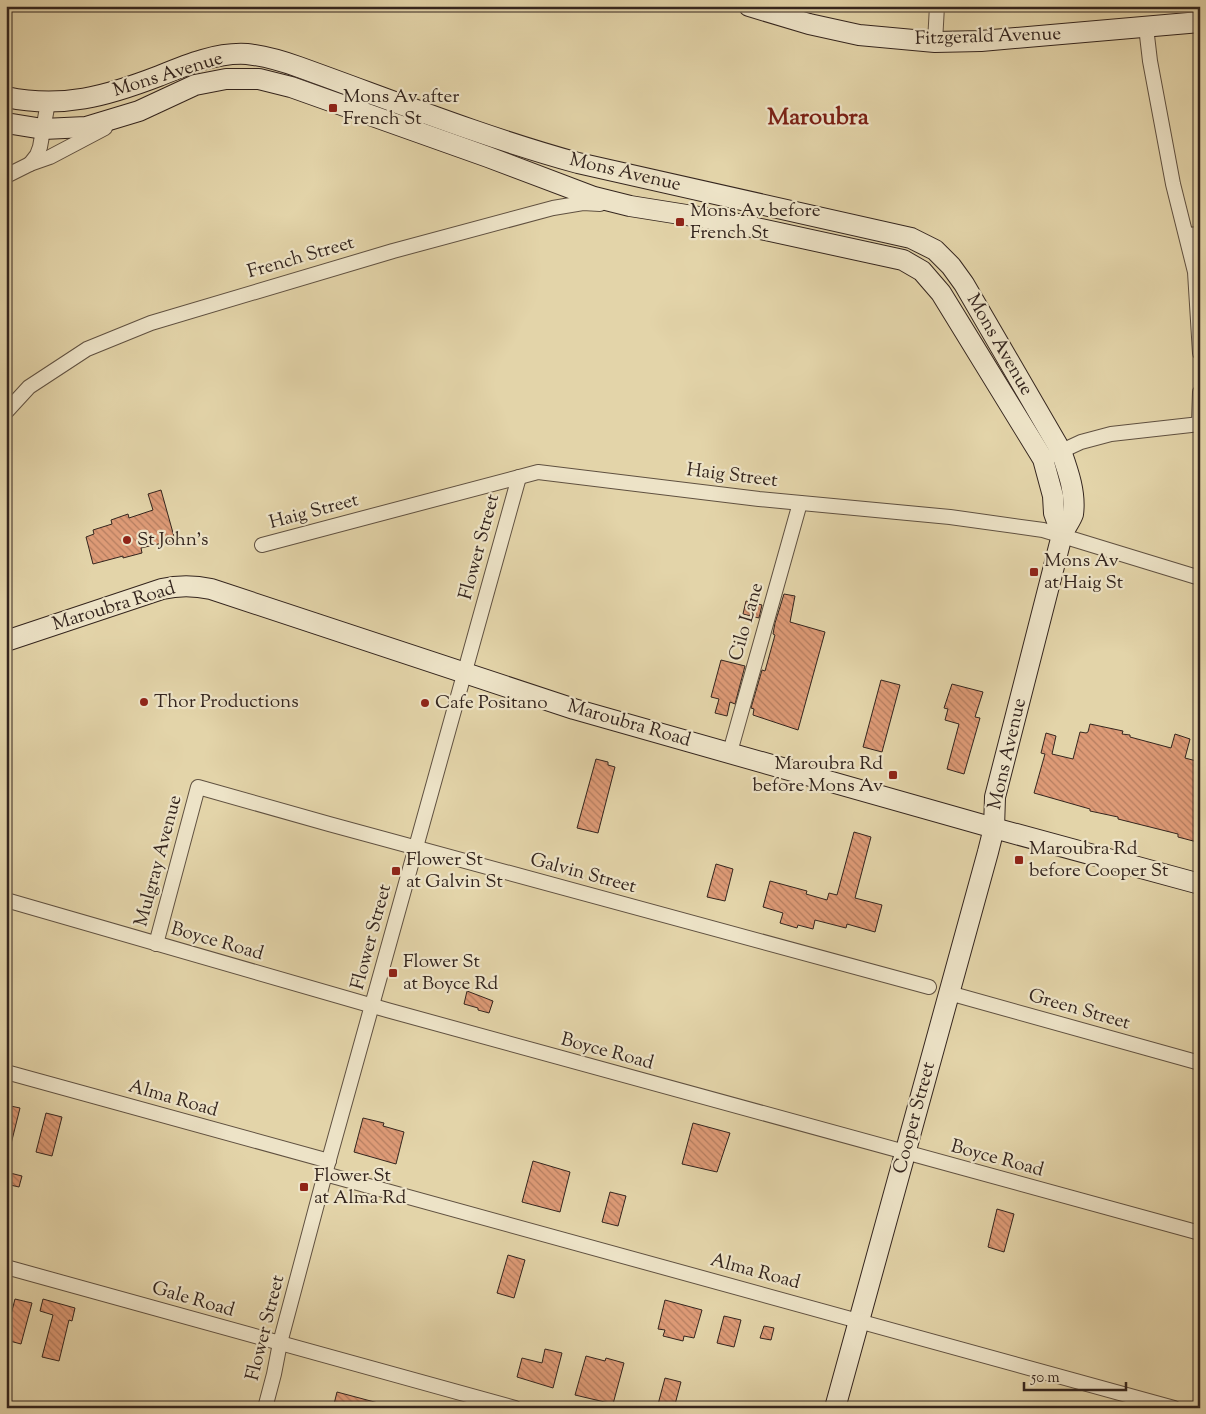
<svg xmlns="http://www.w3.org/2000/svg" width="1206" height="1414" font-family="'Sorts Mill Goudy',serif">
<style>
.building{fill:url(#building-back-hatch);stroke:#34251e}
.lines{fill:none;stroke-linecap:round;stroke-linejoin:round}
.street-casing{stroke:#605141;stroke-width:16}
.secondary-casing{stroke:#34251e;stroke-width:22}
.street{stroke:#ede3c7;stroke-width:14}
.secondary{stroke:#ede3c7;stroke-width:20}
.poi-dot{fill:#8f2418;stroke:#ede3c7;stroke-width:2}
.labels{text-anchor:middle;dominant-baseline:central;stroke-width:4.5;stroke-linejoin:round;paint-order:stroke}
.street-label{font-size:19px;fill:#34251e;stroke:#ede3c7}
.poi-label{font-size:19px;fill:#34251e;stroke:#ede3c7;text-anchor:start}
.district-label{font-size:24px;font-weight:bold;fill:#7a1f14;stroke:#ede3c7}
</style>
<defs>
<pattern id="building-back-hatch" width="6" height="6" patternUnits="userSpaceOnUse" patternTransform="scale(1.25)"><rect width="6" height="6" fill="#dd9a76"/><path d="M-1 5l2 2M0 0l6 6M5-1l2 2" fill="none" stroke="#b47d60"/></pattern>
</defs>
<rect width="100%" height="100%" fill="#e3d4a9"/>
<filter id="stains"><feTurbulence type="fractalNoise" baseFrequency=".004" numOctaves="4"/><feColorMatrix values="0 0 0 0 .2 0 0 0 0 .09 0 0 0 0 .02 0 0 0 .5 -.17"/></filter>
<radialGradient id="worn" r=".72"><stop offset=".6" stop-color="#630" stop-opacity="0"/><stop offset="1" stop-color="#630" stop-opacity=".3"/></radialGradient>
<g class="building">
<polygon points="161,490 175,540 141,548 142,553 123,558 123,556 93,564 86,537 94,534 93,530 112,524 111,520 128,514 129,518 153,510 148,494"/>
<polygon points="784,594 795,596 790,622 825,632 798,730 753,715 754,709 751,708 762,670 765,671 775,635 773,634 775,623"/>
<polygon points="746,601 762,605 759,618 743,614"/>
<polygon points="721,660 745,666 735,704 730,702 727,716 715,713 719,699 711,697"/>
<polygon points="881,680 900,685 882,752 863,747"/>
<polygon points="952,684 983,692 975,717 980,718 964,774 947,769 959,724 945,720 948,709 944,708"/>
<polygon points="1090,724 1123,731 1122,734 1130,735 1130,737 1171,748 1175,734 1190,739 1185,758 1200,762 1200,830 1197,842 1178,837 1178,834 1118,819 1118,817 1090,811 1090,809 1034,793 1045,754 1041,753 1046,733 1056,736 1052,754 1073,759 1080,732 1086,733 1088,732"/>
<polygon points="596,759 608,762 608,765 615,767 598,833 577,828"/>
<polygon points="854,832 871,837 855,898 882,905 875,932 847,924 846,928 815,920 813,929 798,925 797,928 780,923 783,913 763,907 770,881 807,891 806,894 827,900 829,893 837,895"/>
<polygon points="716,864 733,869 725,901 707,897"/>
<polygon points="467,991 493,1001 489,1013 478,1010 478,1008 464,1004"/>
<polygon points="6,1105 20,1108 10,1148 6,1147"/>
<polygon points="46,1113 62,1117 52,1156 36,1152"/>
<polygon points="363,1118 384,1123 383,1126 404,1132 396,1164 354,1152"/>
<polygon points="693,1123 730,1133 717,1172 682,1164"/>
<polygon points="533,1161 570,1172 560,1212 522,1202"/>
<polygon points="6,1172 22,1176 19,1187 6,1184"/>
<polygon points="610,1192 626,1196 618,1226 602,1222"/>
<polygon points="997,1209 1014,1214 1004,1252 988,1247"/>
<polygon points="508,1255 525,1260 514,1298 497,1293"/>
<polygon points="15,1299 32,1303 21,1344 6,1340 6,1334"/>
<polygon points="43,1299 75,1308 72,1321 69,1320 59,1361 42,1357 53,1315 40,1311"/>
<polygon points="665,1300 702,1310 694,1338 684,1336 683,1341 663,1336 665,1330 658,1329"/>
<polygon points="724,1316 741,1320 734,1347 717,1343"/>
<polygon points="764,1326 774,1328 771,1340 760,1338"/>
<polygon points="545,1349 562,1353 553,1388 517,1377 522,1358 542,1363"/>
<polygon points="586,1356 605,1361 606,1358 624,1363 613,1404 575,1395"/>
<polygon points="665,1378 681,1382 674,1408 657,1408"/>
<polygon points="337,1392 382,1404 382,1408 333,1408"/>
</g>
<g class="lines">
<g class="street-casing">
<g id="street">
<polyline points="1146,27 1150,61 1173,184 1195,272 1200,353"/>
<polyline points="935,42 937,6"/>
<polyline points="30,164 37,155 40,147 48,102"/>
<polyline points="6,176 30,164 50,157 105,128"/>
<polyline points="1187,235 1200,234"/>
<polyline points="6,412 29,387 87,349 151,323 393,251 553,208 583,203 600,204"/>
<polyline points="1199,424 1200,392"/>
<polyline points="1053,455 1081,442 1111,434 1200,424"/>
<polyline points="262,545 538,472 759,499 950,517 1043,530 1200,578"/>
<polyline points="730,752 800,503"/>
<polyline points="6,900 387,1010 1200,1233"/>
<polyline points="156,944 198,787 329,824 929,987"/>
<polyline points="949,993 1200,1063"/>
<polyline points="6,1072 329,1161"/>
<polyline points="325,1174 1174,1408"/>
<polyline points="6,1267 515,1408"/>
<polyline points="265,1408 274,1374 280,1343 325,1174 519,477"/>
</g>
</g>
<g class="secondary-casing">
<g id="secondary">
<polyline points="749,6 809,24 859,35 935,42 981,41 1200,22"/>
<path d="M 6,97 C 62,109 107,96 159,76 C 186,65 217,52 247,54 C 265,56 282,61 299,67 C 391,100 483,137 578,163 L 911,238 L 935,250 L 951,266 L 964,284 L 1061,451 C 1068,471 1076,493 1073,514 C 1071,520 1065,528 1062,535 L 995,797 L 994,828 L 988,852 L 835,1408"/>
<polyline points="6,123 43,129 86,127 139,111 195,85 226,79 259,79 291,87 488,157 594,197 630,206 724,221 903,260 922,271 941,293 1043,459 1053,496 1054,513 1062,535"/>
<path d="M 6,641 L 162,589 C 179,585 193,585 211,589 L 574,709 L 994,828 L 1200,884"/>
</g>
</g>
<use href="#street" class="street"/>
<use href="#secondary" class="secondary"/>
</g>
<g class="poi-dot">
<rect x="328" y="103" width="10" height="10" rx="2.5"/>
<rect x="675" y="217" width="10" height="10" rx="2.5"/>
<circle cx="127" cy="540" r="5"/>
<rect x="1029" y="567" width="10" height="10" rx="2.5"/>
<circle cx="144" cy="702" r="5"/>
<circle cx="425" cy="703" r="5"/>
<rect x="888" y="770" width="10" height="10" rx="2.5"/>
<rect x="1014" y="855" width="10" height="10" rx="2.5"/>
<rect x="391" y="866" width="10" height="10" rx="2.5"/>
<rect x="388" y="968" width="10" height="10" rx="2.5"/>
<rect x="299" y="1182" width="10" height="10" rx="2.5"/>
</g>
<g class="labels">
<g class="street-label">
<text transform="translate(988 37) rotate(-2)">Fitzgerald Avenue</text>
<text transform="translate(168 75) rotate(-17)">Mons Avenue</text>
<text transform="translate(625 173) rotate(13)">Mons Avenue</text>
<text transform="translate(301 258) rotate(-16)">French Street</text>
<text transform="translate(999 345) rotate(60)">Mons Avenue</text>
<text transform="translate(732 476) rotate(7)">Haig Street</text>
<text transform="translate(314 512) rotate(-15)">Haig Street</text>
<text transform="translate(480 547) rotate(-75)">Flower Street</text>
<text transform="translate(114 607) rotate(-17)">Maroubra Road</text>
<text transform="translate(747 622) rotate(-74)">Cilo Lane</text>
<text transform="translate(629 724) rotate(16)">Maroubra Road</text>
<text transform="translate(1008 754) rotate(-77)">Mons Avenue</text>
<text transform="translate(159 861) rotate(-75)">Mulgray Avenue</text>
<text transform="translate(583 874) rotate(15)">Galvin Street</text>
<text transform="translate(372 937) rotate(-75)">Flower Street</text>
<text transform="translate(217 942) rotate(16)">Boyce Road</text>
<text transform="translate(1079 1010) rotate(16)">Green Street</text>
<text transform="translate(607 1052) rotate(15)">Boyce Road</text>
<text transform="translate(173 1099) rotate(16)">Alma Road</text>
<text transform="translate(915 1118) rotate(-75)">Cooper Street</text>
<text transform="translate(997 1159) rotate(15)">Boyce Road</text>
<text transform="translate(755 1272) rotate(15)">Alma Road</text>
<text transform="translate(193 1300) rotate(16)">Gale Road</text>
<text transform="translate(266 1328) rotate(-76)">Flower Street</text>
</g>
<g class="poi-label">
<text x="343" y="97">Mons Av after<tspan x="343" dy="22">French St</tspan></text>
<text x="690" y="211">Mons Av before<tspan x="690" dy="22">French St</tspan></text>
<text x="137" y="540">St John's</text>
<text x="1044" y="561">Mons Av<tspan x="1044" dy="22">at Haig St</tspan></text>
<text x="154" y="702">Thor Productions</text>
<text x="435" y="703">Cafe Positano</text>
<text x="883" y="764" text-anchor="end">Maroubra Rd<tspan x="883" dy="22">before Mons Av</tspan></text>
<text x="1029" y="849">Maroubra Rd<tspan x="1029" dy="22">before Cooper St</tspan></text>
<text x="406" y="860">Flower St<tspan x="406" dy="22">at Galvin St</tspan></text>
<text x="403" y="962">Flower St<tspan x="403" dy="22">at Boyce Rd</tspan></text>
<text x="314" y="1176">Flower St<tspan x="314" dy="22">at Alma Rd</tspan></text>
</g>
<g class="district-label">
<text x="818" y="118">Maroubra</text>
</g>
</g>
<rect width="1206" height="1414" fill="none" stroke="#e3d4a9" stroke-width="25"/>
<rect x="8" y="8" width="1191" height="1399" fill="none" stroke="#34251e" stroke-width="2.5"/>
<rect x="12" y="12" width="1181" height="1389" fill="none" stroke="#34251e"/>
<path d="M1024 1382v8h102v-8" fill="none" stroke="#34251e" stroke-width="2.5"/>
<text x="1031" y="1382" font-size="15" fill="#34251e" stroke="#ede3c7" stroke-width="4" paint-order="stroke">50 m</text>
<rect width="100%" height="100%" filter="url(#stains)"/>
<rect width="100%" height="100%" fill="url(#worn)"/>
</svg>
